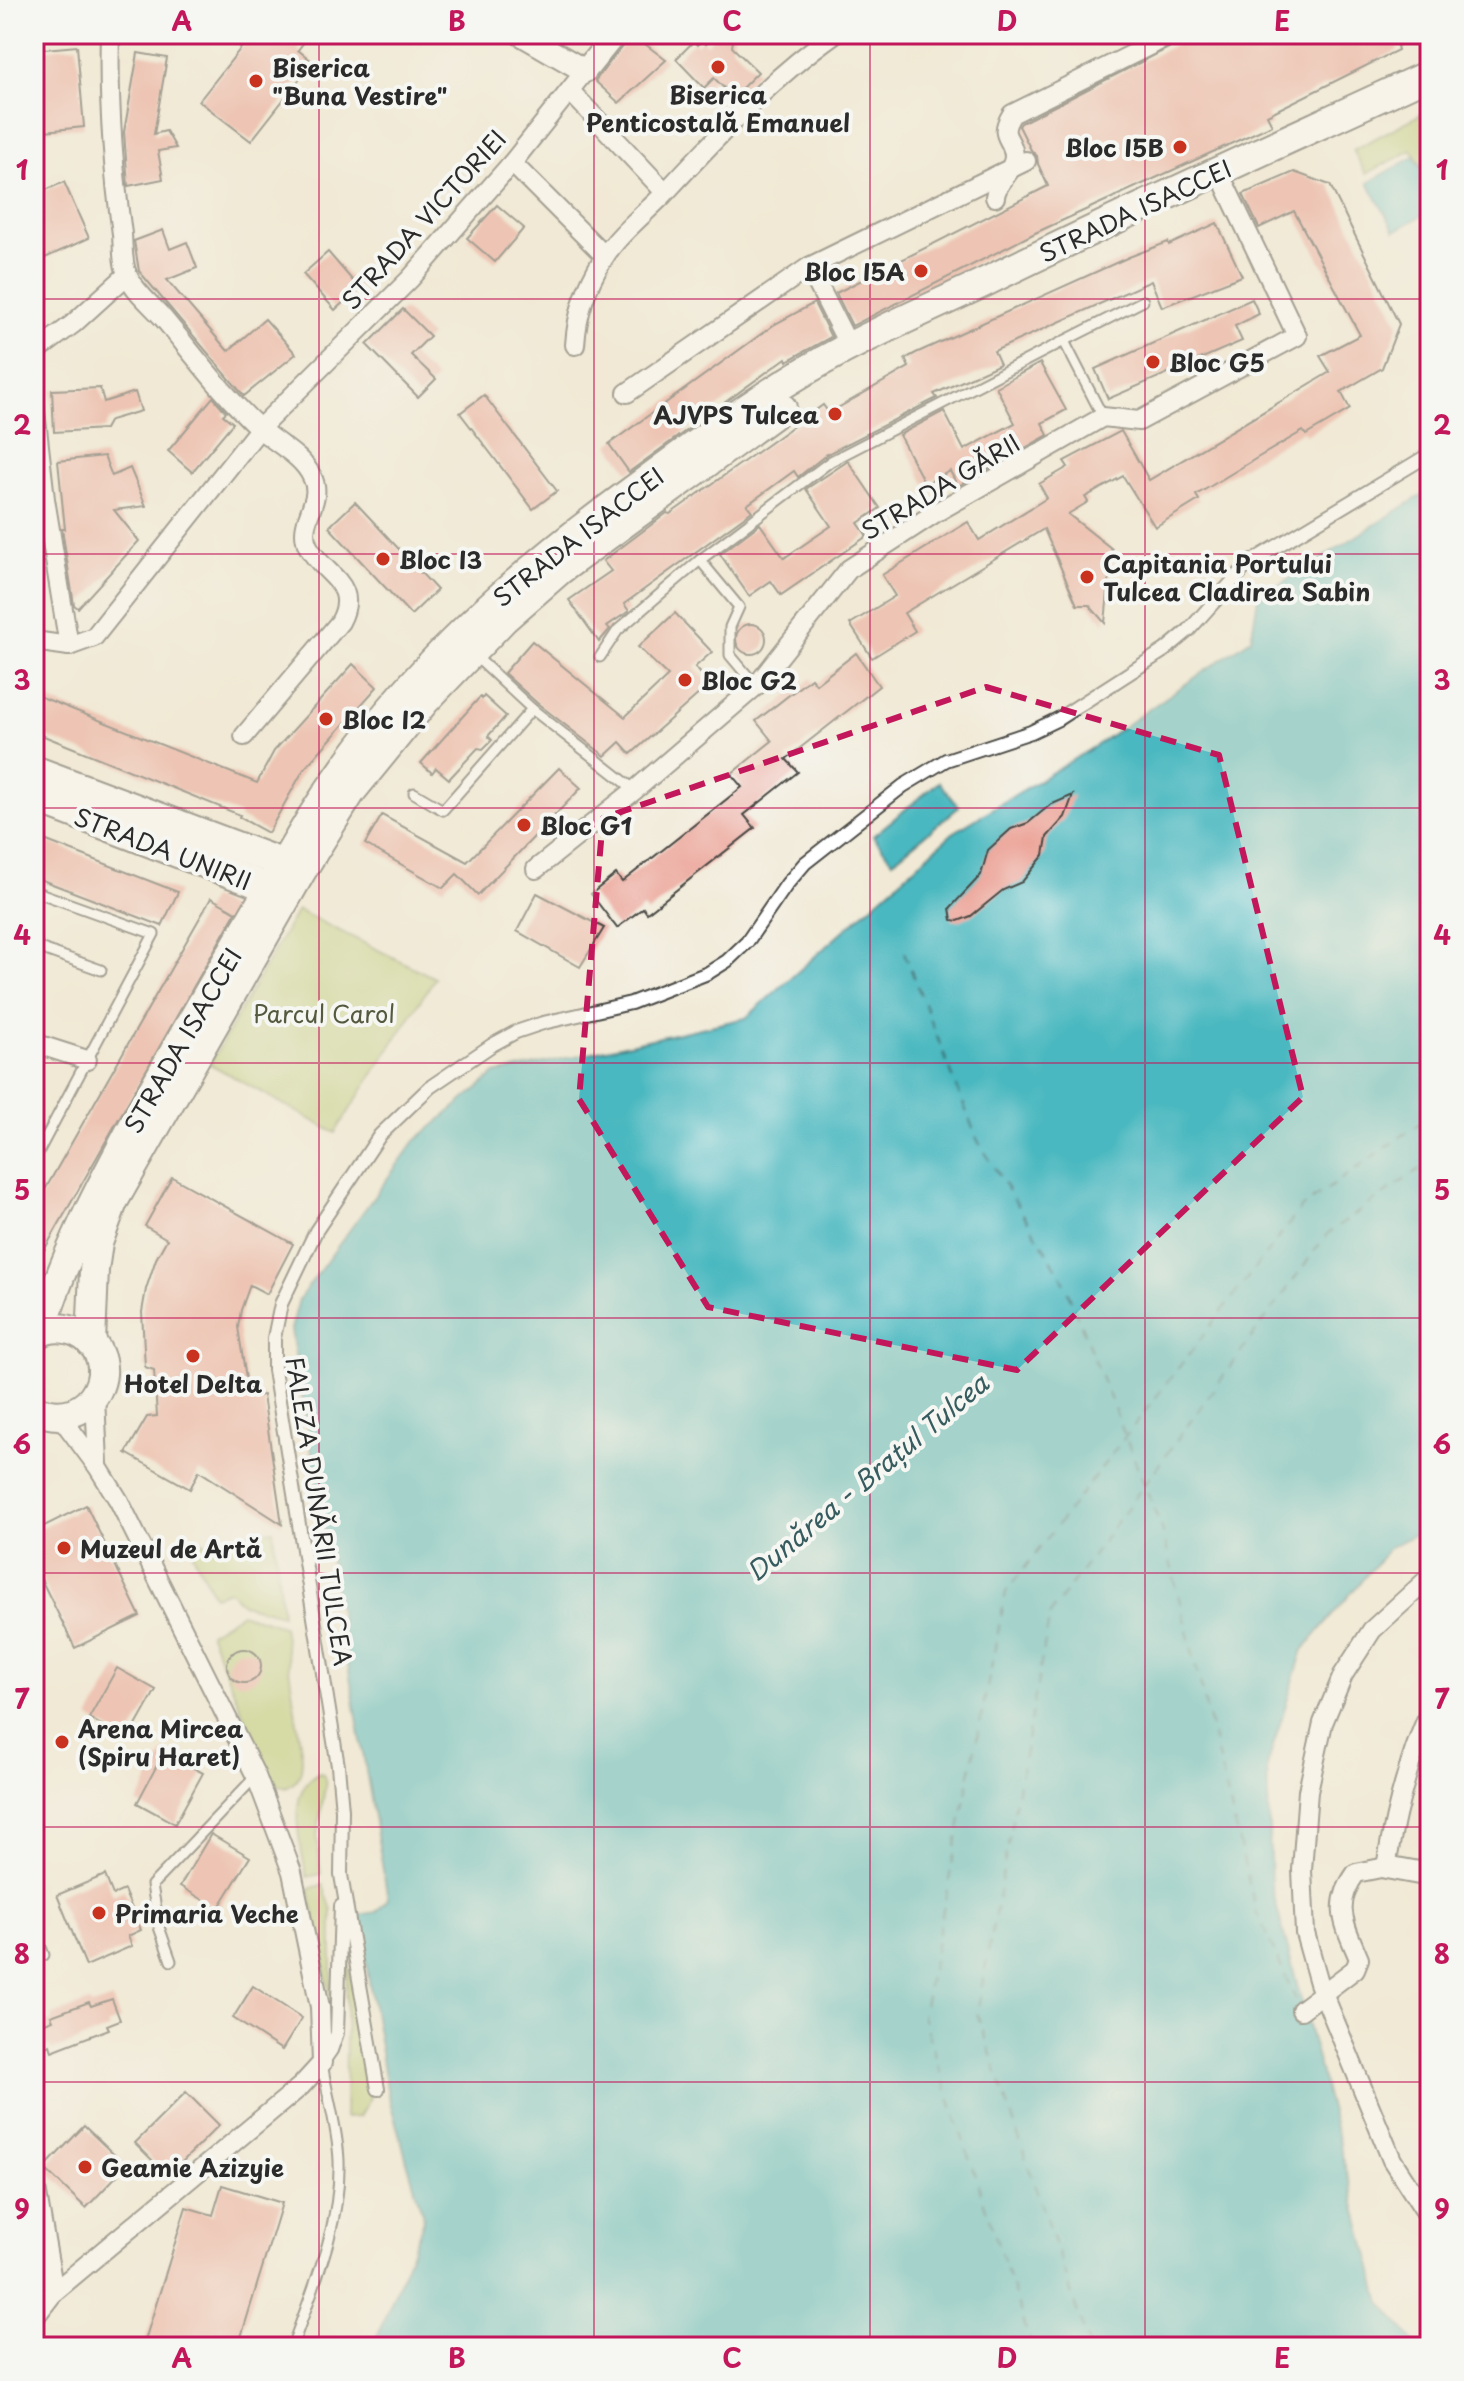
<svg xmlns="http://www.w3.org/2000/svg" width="1464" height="2381" font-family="'Playpen Sans',sans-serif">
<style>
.green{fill:#b5c96d;stroke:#707a4c;stroke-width:2}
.water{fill:#49b8c0;stroke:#3a7276;stroke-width:2}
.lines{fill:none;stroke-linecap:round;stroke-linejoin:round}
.ferry{stroke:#365c5f;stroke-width:2;stroke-dasharray:10 8;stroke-linecap:butt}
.building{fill:#eb998c}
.service-casing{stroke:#494844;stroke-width:13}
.pedestrian-casing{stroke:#494844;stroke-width:16}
.minor-casing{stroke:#494844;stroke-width:22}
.tertiary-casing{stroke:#494844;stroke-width:26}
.primary-casing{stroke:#494844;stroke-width:32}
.service{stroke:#fff;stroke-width:9}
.pedestrian{stroke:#fff;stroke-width:12}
.minor{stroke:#fff;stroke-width:18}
.tertiary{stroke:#fff;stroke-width:22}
.primary{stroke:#fff;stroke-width:28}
.marked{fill:none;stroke:#c2185b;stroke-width:6;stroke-dasharray:16 10;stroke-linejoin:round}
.grid{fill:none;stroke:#c2185b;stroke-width:2;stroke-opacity:0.55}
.poi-dot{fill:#c8321e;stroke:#f6f6f2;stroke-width:3}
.labels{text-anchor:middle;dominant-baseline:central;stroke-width:8;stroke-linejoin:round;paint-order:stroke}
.poi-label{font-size:24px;font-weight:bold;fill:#2b2b2b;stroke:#f6f6f2;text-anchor:start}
.street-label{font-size:24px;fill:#2b2b2b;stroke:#f6f6f2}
.park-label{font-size:24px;fill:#545a3f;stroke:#f6f6f2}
.water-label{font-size:26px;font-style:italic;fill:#365c5f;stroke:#f6f6f2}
.neatline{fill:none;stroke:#c2185b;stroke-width:3}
.grid-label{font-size:26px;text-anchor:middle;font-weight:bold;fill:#c2185b}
</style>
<rect width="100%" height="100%" fill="#f6f6f2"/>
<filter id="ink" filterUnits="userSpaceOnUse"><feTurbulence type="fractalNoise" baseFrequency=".0125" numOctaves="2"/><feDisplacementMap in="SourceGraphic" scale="16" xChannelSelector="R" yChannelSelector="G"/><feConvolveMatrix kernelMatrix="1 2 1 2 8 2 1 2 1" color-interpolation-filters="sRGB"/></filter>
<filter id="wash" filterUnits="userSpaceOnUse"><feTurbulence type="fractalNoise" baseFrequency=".006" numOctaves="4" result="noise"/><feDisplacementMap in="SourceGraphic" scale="32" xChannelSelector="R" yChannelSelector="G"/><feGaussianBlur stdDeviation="1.8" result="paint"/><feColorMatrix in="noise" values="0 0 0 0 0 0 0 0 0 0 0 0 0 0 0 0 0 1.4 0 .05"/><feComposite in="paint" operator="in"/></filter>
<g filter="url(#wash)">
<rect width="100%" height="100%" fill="#f1e9d5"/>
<g class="green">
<polygon points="1425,112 1430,117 1430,181 1412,150 1366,174 1353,150"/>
<polygon points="297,910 435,978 335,1133 210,1064"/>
<polygon points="273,1530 282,1614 242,1604 230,1591 214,1596 187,1543 204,1541 210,1548 217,1550 224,1546 227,1537"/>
<path d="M 241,1613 L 283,1626 L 302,1757 C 302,1772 300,1781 286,1788 L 278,1785 L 270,1777 L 209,1633 Z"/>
<path d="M 320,1773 L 323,1774 L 326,1781 L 317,1836 L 321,1874 L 307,1877 C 301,1848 283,1789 320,1773 Z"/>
<polygon points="323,1885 332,1910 332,2006 309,1888"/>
<polygon points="347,1954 370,2098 359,2117 345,2118"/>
</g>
<g class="water">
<polygon points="1414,157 1430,185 1430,211 1395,231 1368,183"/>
<polygon points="1430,490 1430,1527 1390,1547 1303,1650 1267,1766 1271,1885 1381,2302 1418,2347 373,2347 424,2220 388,2095 358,1915 376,1912 388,1899 293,1343 291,1329 299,1299 415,1141 495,1074 746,1018 953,833 1097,745 1251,639 1258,598"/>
<polygon points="939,782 959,807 893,861 873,836"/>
</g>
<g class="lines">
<g class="ferry">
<polyline points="904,952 978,1141 1061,1275 1162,1529 1256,1911 1297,2002"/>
<polyline points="1032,2347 922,2016 1006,1592 1302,1207 1430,1116"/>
<polyline points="1089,2347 977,2013 1050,1614 1327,1234 1430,1162"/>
</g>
</g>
<g id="blocks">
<g class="building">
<polygon points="252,34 310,34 298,50 313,62 251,141 199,101"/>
<polygon points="632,34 666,60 619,103 595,81"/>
<polygon points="717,34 734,34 732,47 758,72 733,97 714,78 704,88 676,59 694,41 697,45 702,40 706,44"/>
<polygon points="1196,34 1421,34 1397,46 1398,50 1267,115 1272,125 1035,233 852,326 836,293 1048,186 1038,164 1037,156 1031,150 1019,126 1021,123"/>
<polygon points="77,46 84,127 34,132 34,50"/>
<polygon points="138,53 167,58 154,134 166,131 176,148 158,151 163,179 128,186 124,132"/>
<polygon points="1294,172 1330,185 1399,324 1382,368 1341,392 1350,409 1306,435 1303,431 1257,458 1196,495 1199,500 1155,527 1123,476 1085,497 1088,502 1068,514 1112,549 1105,623 1089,605 1077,605 1044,529 904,613 915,631 872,658 850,624 895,596 882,575 968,522 979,540 1047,498 1039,484 1068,467 1064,461 1121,431 1149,480 1330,372 1320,356 1360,335 1294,211 1259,228 1243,194"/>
<polygon points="64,182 89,238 34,263 34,195"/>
<polygon points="497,205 524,228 495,262 467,238"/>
<polygon points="1217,223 1242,276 1162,307 1151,281 994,351 1000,364 934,394 937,398 827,454 798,477 794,471 747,505 752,511 624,604 629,611 607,626 610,629 599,642 569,600 611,571 603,561 667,513 670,514 823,405 829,413 909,367 905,359 916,353 1129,257 1168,242 1169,245"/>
<polygon points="163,230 170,249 187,242 197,268 167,280 228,351 265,319 296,354 244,396 139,271 134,241"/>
<polygon points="328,252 359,288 335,310 303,274"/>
<polygon points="1252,299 1259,314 1235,326 1242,341 1108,399 1095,369"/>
<polygon points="814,303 831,337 787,361 786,358 629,472 609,444 775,324"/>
<polygon points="403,309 430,336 411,355 436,379 418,397 367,345"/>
<polygon points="1040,363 1066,410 1042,423 1048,435 958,486 950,471 925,484 899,435 944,411 964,450 1015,423 996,387"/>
<polygon points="100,388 104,402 135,392 141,411 110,420 105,429 54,432 52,390"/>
<polygon points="484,395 557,491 533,509 460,413"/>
<polygon points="213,397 226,412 223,415 233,423 192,472 168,451"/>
<polygon points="104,456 112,476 130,468 146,506 114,510 139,541 78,608 74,605 62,529 65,529 58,461"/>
<polygon points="848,461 880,508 858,523 867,536 781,595 771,581 749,596 720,554 760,524 784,558 831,526 806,489"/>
<polygon points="355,502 437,590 411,615 329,527"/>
<polygon points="675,613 712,652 695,667 710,684 631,754 620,742 605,756 537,703 504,673 532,641 625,717 668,676 638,647"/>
<circle cx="751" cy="639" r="15"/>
<polygon points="856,653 879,686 786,759 798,772 744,815 755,828 647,913 643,908 617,928 591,894 616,874 622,882 742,787 731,774 772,741 756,721 811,678 816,684"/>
<polygon points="353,664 377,687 304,769 268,833 239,817 240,815 34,732 34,694 257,783 274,751"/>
<polygon points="484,696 506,716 488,736 492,740 483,749 478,748 449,779 436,768 432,773 421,763 480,697 482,699"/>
<polygon points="559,768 581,788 478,895 457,874 443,888 365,844 382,815 467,862"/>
<polygon points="1073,795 1065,817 1047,837 1044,855 1022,882 1003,890 971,916 958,921 952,920 950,908 981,875 988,850 1011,829 1028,823 1050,805"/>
<polygon points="34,836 178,892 162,926 34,877"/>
<polygon points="537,893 604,928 580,967 517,931"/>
<polygon points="211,898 236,912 34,1268 34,1209"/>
<polygon points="172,1177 293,1244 267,1294 250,1285 241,1310 238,1327 246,1379 252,1396 263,1395 282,1524 199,1471 190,1489 126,1453 147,1417 157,1416 154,1370 145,1367 142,1312 146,1289 156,1259 167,1239 145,1226"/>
<polygon points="86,1505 140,1616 75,1648 34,1565 34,1531"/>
<circle cx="244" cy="1666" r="17"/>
<polygon points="117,1668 156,1690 128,1740 89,1718"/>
<polygon points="164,1752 203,1773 175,1824 137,1803"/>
<polygon points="211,1834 250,1857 218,1909 180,1886"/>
<polygon points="105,1875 113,1895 124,1890 141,1930 128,1936 132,1946 86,1966 57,1895"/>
<polygon points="253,1986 302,2018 282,2050 233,2018"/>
<polygon points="112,1999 120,2020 107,2025 109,2029 52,2051 50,2045 39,2050 34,2027 53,2020 51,2016 89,2002 91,2006"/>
<polygon points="186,2092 219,2125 171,2173 165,2173 135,2143"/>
<polygon points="84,2126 126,2166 86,2208 44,2168"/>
<polygon points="222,2185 282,2203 238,2347 143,2347 186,2207 213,2215"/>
</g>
</g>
</g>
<g filter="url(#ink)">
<use href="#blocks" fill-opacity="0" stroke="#494844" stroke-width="2"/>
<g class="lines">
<g class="service-casing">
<g id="service">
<polyline points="1064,341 1143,301"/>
<polyline points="700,560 831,461 1064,341 1103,417"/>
<polyline points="473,654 532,709 635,790"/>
<polyline points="600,657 618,630 700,560 739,607 730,627 730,655 756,686"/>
<polyline points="414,793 443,810 532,709"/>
<polyline points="34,891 154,934 34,1160"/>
<polyline points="34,946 101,970"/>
<polyline points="34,1930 44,1955 34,1957"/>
<polyline points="171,1961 159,1927 152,1885 256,1776"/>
<path d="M 292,2347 C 313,2287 341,2226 339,2161 C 338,2129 327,2095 322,2063"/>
</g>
</g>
<g class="pedestrian-casing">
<g id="pedestrian">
<polyline points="322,2063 331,2050 337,2033 341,1906"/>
<polyline points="378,2089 341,1875 342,1810 338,1766 274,1370 274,1338 281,1304 316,1231 380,1135 430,1087 492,1045 516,1032 543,1023 631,1003 708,973 727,961 747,942 787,884 805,863 903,786 946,760 1031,732 1058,719 1165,650 1189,630 1249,563 1430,454"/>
</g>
</g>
<g class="minor-casing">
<g id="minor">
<path d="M 110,34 C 108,101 113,168 122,234 C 123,247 122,265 128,276 C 135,292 152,305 163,318 C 194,355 223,395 259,428 C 276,444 302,455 312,477 C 325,501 296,521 308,546 C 323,576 361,583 340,622 L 244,736"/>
<polyline points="570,91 665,192"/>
<polyline points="512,163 605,256"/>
<path d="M 995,197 C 996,181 1014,173 1014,156 C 1013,136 997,138 1012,114 L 1173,34"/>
<polyline points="809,267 850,348"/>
<path d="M 575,345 C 577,313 586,287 603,259 C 617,236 642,216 661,197 C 715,139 769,80 834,34"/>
<polyline points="34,353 73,324 127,275"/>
<polyline points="627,393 809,267 1026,161"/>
<polyline points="34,402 45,499 69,646"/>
<polyline points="34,641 69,646 94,637 259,429 410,279 512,163 585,71"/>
<polyline points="536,869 635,790 756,686 849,569 935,513 1103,417 1139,421 1297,336 1226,187"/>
<polyline points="34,1043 87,1060"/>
<polyline points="95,1396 98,1464"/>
<polyline points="1430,1577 1372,1630 1343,1675 1323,1723 1308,1791 1302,1870 1305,1933 1319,1983 1392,2160 1430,2219"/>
<path d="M 1301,2010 L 1355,1969 L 1359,1959 C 1345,1925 1332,1906 1356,1873 L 1386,1867 C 1395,1812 1408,1761 1430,1711"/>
<polyline points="34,2177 54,2292"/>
<polyline points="34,2318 54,2292 301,2086 322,2063 320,2007 292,1872 256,1776 119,1501 98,1467 60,1416"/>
</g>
</g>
<g class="tertiary-casing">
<g id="tertiary">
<polyline points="521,34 585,71 615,34"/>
<polyline points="1386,1867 1430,1875"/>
</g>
</g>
<g class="primary-casing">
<g id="primary">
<polyline points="34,770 284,864"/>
<polyline points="34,798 269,888 284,886"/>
<path d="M 41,1332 C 64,1254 101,1185 139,1115 C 194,1014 253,916 311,818 C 391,689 503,585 625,496 C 678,457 731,417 787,382 C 849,343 917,314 983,283 C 1130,210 1281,143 1430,74"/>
<path d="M 34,1335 C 47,1328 62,1326 76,1332 C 129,1356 94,1437 34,1409"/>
<polyline points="91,1343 94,1270 98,1243 113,1202 301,872 351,792 426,700 504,619 560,570 782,408"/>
</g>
</g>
<use href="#service" class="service"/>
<use href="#pedestrian" class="pedestrian"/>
<use href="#minor" class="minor"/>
<use href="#tertiary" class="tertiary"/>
<use href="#primary" class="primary"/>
</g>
</g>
<path d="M0 0H1464V2381H0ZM 986,687 L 1219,755 L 1303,1097 L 1017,1370 L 708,1307 L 579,1099 L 603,818 Z" fill="#f1e9d5" fill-opacity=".55" fill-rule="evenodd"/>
<path class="marked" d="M 986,687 L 1219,755 L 1303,1097 L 1017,1370 L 708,1307 L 579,1099 L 603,818 Z"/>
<path class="grid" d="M 319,34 L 319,2347M 594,34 L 594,2347M 870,34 L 870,2347M 1145,34 L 1145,2347M 34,299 L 1430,299M 34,554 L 1430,554M 34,808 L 1430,808M 34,1063 L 1430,1063M 34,1318 L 1430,1318M 34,1573 L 1430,1573M 34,1827 L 1430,1827M 34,2082 L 1430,2082"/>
<g class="poi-dot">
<circle cx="718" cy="67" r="8"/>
<circle cx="256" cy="81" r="8"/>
<circle cx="1180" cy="147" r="8"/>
<circle cx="921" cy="271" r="8"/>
<circle cx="1153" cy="362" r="8"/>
<circle cx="835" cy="414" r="8"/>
<circle cx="383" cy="559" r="8"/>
<circle cx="1087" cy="577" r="8"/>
<circle cx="685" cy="680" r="8"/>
<circle cx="326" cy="719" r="8"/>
<circle cx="524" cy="825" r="8"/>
<circle cx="193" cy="1356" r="8"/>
<circle cx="64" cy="1548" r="8"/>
<circle cx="62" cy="1742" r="8"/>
<circle cx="99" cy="1913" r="8"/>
<circle cx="85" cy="2167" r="8"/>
</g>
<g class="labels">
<g class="poi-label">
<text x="272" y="67">Biserica<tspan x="272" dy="28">"Buna Vestire"</tspan></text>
<text x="718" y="94" text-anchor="middle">Biserica<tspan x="718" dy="28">Penticostală Emanuel</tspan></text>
<text x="1164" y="147" text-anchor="end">Bloc I5B</text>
<text x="905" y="271" text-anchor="end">Bloc I5A</text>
<text x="1169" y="362">Bloc G5</text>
<text x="819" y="414" text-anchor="end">AJVPS Tulcea</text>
<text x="399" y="559">Bloc I3</text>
<text x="1103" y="563">Capitania Portului<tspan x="1103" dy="28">Tulcea Cladirea Sabin</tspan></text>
<text x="701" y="680">Bloc G2</text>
<text x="342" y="719">Bloc I2</text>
<text x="540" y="825">Bloc G1</text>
<text x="193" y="1383" text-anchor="middle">Hotel Delta</text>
<text x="80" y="1548">Muzeul de Artă</text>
<text x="78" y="1728">Arena Mircea<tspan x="78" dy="28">(Spiru Haret)</tspan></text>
<text x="115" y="1913">Primaria Veche</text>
<text x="101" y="2167">Geamie Azizyie</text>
</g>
<g class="street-label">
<text transform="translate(1135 210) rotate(-25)">STRADA ISACCEI</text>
<text transform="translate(423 219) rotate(-48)">STRADA VICTORIEI</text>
<text transform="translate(940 486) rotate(-31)">STRADA GĂRII</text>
<text transform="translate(578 536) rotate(-38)">STRADA ISACCEI</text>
<text transform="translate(163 848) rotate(21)">STRADA UNIRII</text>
<text transform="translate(182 1040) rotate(-60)">STRADA ISACCEI</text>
<text transform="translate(320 1511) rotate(81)">FALEZA DUNĂRII TULCEA</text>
</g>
<g class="park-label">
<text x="324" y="1013">Parcul Carol</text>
</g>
<g class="water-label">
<text transform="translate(867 1477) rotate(-40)">Dunărea - Brațul Tulcea</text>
</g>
</g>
<rect width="1464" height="2381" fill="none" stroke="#f6f6f2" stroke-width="88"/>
<rect x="44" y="44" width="1376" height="2293" class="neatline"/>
<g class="grid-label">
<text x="182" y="31">A</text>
<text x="457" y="31">B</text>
<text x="732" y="31">C</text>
<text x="1007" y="31">D</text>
<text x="1282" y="31">E</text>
<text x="22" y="180">1</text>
<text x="1442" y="180">1</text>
<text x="22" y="435">2</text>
<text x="1442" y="435">2</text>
<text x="22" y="690">3</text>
<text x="1442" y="690">3</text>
<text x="22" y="945">4</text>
<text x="1442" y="945">4</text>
<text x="22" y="1200">5</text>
<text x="1442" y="1200">5</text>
<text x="22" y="1454">6</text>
<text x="1442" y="1454">6</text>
<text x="22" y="1709">7</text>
<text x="1442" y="1709">7</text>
<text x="22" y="1964">8</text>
<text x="1442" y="1964">8</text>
<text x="22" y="2219">9</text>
<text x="1442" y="2219">9</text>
<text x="182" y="2368">A</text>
<text x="457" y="2368">B</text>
<text x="732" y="2368">C</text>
<text x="1007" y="2368">D</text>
<text x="1282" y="2368">E</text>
</g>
</svg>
